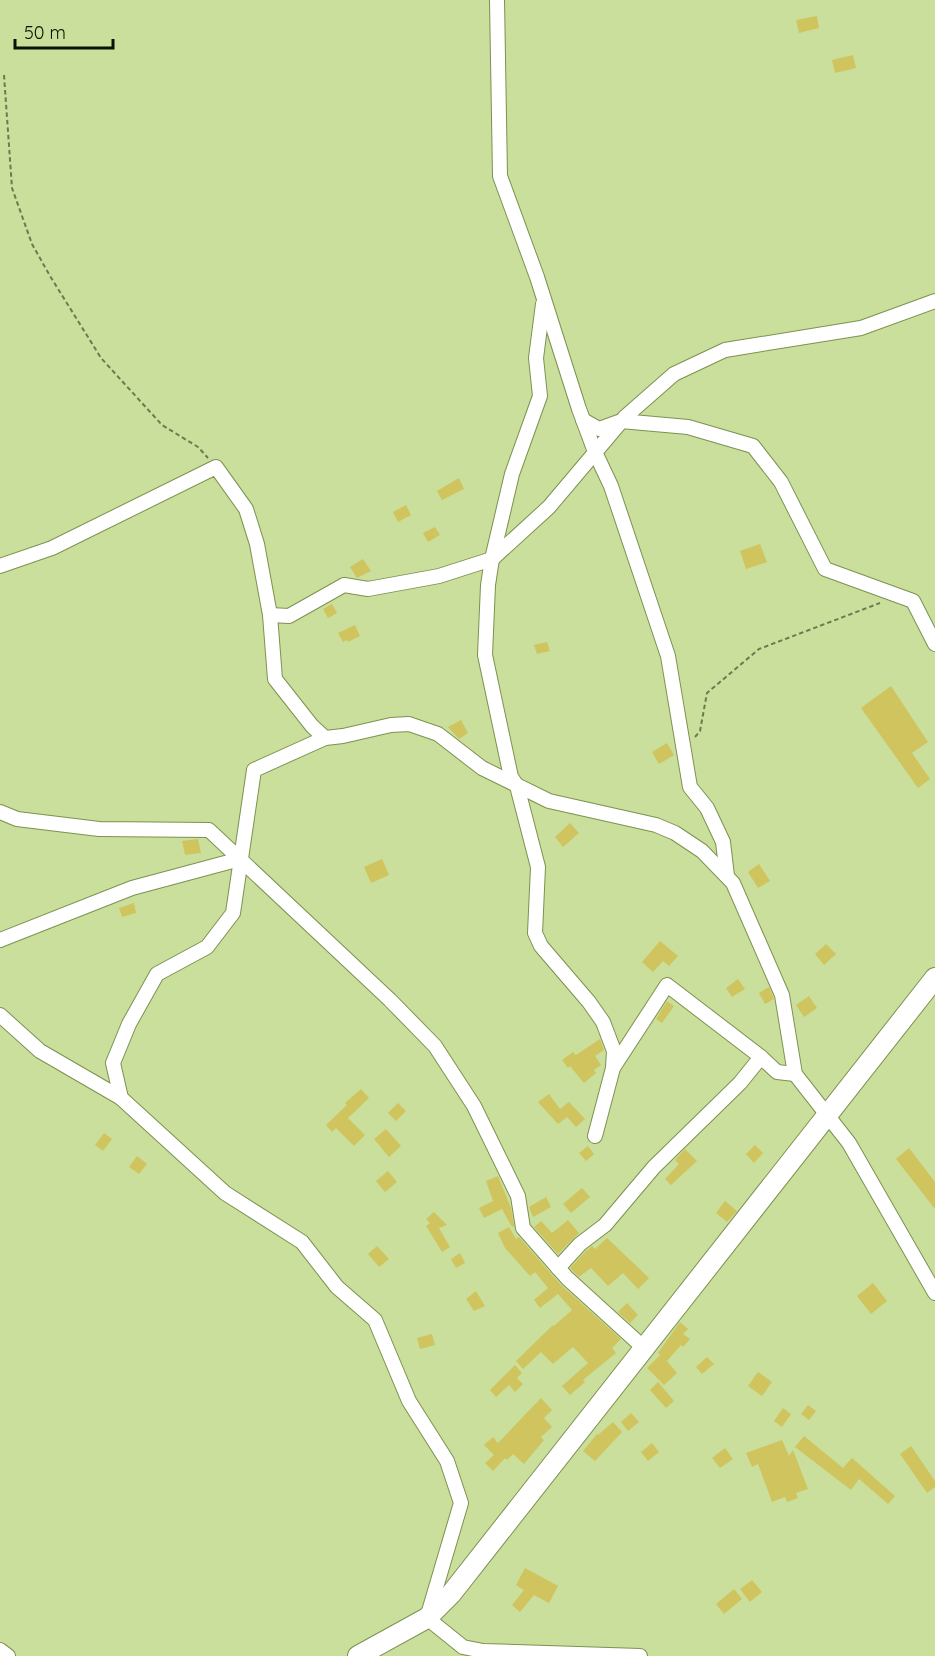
<svg xmlns="http://www.w3.org/2000/svg" width="935" height="1656" font-family="Quicksand,sans-serif">
<style>
.building{fill:#d0c45e}
.lines{fill:none;stroke-linecap:round;stroke-linejoin:round}
.street-casing{stroke:#7e9150;stroke-width:16}
.secondary-casing{stroke:#7e9150;stroke-width:22}
.path{stroke:#6c7a4f;stroke-width:2;stroke-dasharray:4.5 3;stroke-linecap:butt}
.street{stroke:#fff;stroke-width:14}
.secondary{stroke:#fff;stroke-width:20}
</style>
<rect width="100%" height="100%" fill="#cadf9c"/>
<g class="building">
<polygon points="817,16 819,28 799,33 796,20"/>
<polygon points="853,55 856,68 835,73 832,60"/>
<polygon points="459,478 464,489 442,500 437,491"/>
<polygon points="406,505 411,515 398,522 393,512"/>
<polygon points="435,527 440,535 428,542 423,533"/>
<polygon points="760,544 767,562 746,569 740,551"/>
<polygon points="363,559 371,571 357,578 350,567"/>
<polygon points="332,604 337,613 328,618 323,609"/>
<polygon points="355,625 360,636 348,642 347,640 343,642 338,633"/>
<polygon points="547,642 550,651 537,654 534,645"/>
<polygon points="891,686 928,742 912,753 930,779 918,788 861,708"/>
<polygon points="461,720 468,733 459,739 448,727"/>
<polygon points="667,743 674,755 659,764 652,752"/>
<polygon points="570,823 579,833 563,847 555,837"/>
<polygon points="198,839 201,853 185,855 182,841"/>
<polygon points="382,859 389,875 371,883 364,867"/>
<polygon points="759,864 770,881 758,888 748,872"/>
<polygon points="134,903 136,913 122,917 119,908"/>
<polygon points="660,941 678,956 669,966 663,961 653,972 642,962"/>
<polygon points="826,944 836,954 824,965 815,954"/>
<polygon points="738,979 745,989 732,997 726,988"/>
<polygon points="769,987 774,999 765,1004 759,993"/>
<polygon points="809,996 817,1008 804,1017 796,1005"/>
<polygon points="667,1001 674,1006 662,1023 656,1019"/>
<polygon points="600,1039 604,1050 595,1056 601,1065 594,1070 596,1073 584,1083 570,1066 568,1068 562,1060 573,1052 576,1055"/>
<polygon points="361,1089 369,1098 348,1118 365,1135 354,1146 336,1128 332,1132 326,1125 347,1105 345,1103"/>
<polygon points="549,1094 560,1109 569,1102 585,1119 576,1127 567,1117 558,1124 538,1102"/>
<polygon points="398,1103 406,1111 396,1121 388,1113"/>
<polygon points="386,1129 401,1146 389,1157 374,1139"/>
<polygon points="104,1133 112,1139 103,1151 95,1145"/>
<polygon points="755,1145 763,1153 754,1163 746,1154"/>
<polygon points="588,1146 594,1154 586,1161 579,1153"/>
<polygon points="909,1148 935,1182 935,1209 896,1159"/>
<polygon points="685,1149 697,1161 671,1185 665,1179 679,1164 675,1160"/>
<polygon points="137,1156 147,1164 139,1174 129,1167"/>
<polygon points="388,1171 397,1182 385,1192 376,1181"/>
<polygon points="498,1176 511,1208 514,1226 512,1227 502,1209 484,1218 479,1208 493,1201 486,1181"/>
<polygon points="582,1188 590,1197 571,1213 563,1204"/>
<polygon points="546,1197 551,1207 533,1217 529,1207"/>
<polygon points="725,1201 737,1211 727,1222 716,1213"/>
<polygon points="434,1212 447,1225 439,1228 450,1247 442,1252 426,1226 430,1223 426,1219"/>
<polygon points="568,1220 579,1233 558,1254 534,1227 541,1221 552,1233"/>
<polygon points="509,1227 516,1239 519,1237 561,1285 621,1339 612,1348 616,1353 583,1380 585,1382 570,1395 562,1386 588,1363 573,1347 553,1364 541,1352 523,1369 516,1361 553,1325 554,1326 572,1310 558,1294 540,1308 534,1300 548,1288 535,1272 530,1276 505,1248 498,1233"/>
<polygon points="607,1238 649,1278 638,1289 623,1273 608,1286 591,1268 579,1277 570,1268 586,1251 592,1246 595,1249"/>
<polygon points="377,1246 389,1259 379,1267 368,1254"/>
<polygon points="460,1253 465,1263 456,1268 451,1259"/>
<polygon points="873,1283 887,1301 871,1314 857,1296"/>
<polygon points="476,1291 485,1306 474,1311 466,1299"/>
<polygon points="627,1303 638,1315 630,1323 618,1312"/>
<polygon points="680,1322 688,1329 683,1334 690,1339 683,1347 681,1345 667,1361 677,1373 664,1385 647,1368 660,1355 658,1353"/>
<polygon points="432,1334 435,1345 420,1349 417,1338"/>
<polygon points="707,1357 714,1364 702,1374 696,1367"/>
<polygon points="515,1365 522,1373 517,1378 523,1384 515,1392 509,1385 496,1397 490,1390"/>
<polygon points="758,1372 772,1382 762,1396 748,1386"/>
<polygon points="658,1382 674,1401 666,1408 650,1390"/>
<polygon points="541,1398 552,1410 544,1418 552,1427 541,1437 544,1440 524,1464 513,1454 507,1460 505,1458 493,1471 485,1463 494,1455 484,1445 493,1437 498,1443"/>
<polygon points="808,1405 816,1411 809,1420 801,1414"/>
<polygon points="783,1408 791,1414 782,1427 774,1421"/>
<polygon points="631,1413 639,1422 628,1431 621,1422"/>
<polygon points="613,1422 622,1432 595,1461 583,1451 597,1434 598,1435"/>
<polygon points="804,1436 843,1468 852,1458 895,1496 888,1504 859,1479 851,1490 795,1447"/>
<polygon points="782,1440 789,1456 793,1450 808,1489 796,1493 798,1498 787,1502 785,1497 772,1502 758,1464 752,1467 746,1453"/>
<polygon points="652,1443 659,1452 648,1461 641,1452"/>
<polygon points="911,1446 935,1481 935,1487 927,1493 900,1454"/>
<polygon points="725,1448 733,1459 720,1468 712,1458"/>
<polygon points="525,1568 558,1586 549,1603 534,1595 520,1612 512,1605 524,1590 516,1585"/>
<polygon points="752,1580 762,1592 750,1602 740,1589"/>
<polygon points="734,1589 742,1599 724,1614 716,1604"/>
</g>
<g class="lines">
<g class="street-casing">
<g id="street">
<polyline points="497,0 500,176 537,277 579,409 595,452 611,486 668,656 690,787 707,808 723,842 727,876"/>
<polyline points="543,304 536,358 540,396 512,474 492,559 488,585 485,655 511,777 517,786 538,867 535,933 541,946 589,1002 603,1022 614,1051 613,1068"/>
<polyline points="583,420 599,429 621,421 688,427 753,446 781,482 825,569 913,601 935,644"/>
<polyline points="0,566 52,548 216,467 246,509 257,544 270,615 275,679 312,726 325,738 343,736 391,725 409,724 438,734 482,768 549,801 656,825 675,833 702,851 733,883 782,995 795,1074 849,1143 935,1293"/>
<polyline points="270,615 289,616 344,585 368,589 439,576 492,559 549,507 625,417 674,374 725,350 861,328 935,301"/>
<polyline points="325,738 254,770 233,913 207,947 157,974 129,1024 113,1063 121,1098 225,1193 302,1242 337,1287 375,1320 409,1401 447,1461 461,1503 427,1618 463,1647 483,1651 640,1656"/>
<polyline points="0,812 17,819 99,829 209,830 390,1000 435,1046 474,1106 518,1196 523,1228 567,1278 644,1348"/>
<polyline points="0,940 132,888 240,859"/>
<polyline points="0,1015 40,1051 121,1098"/>
<polyline points="595,1136 613,1068 667,985 761,1057"/>
<polyline points="558,1268 580,1244 605,1225 654,1167 740,1083 761,1057 777,1072 795,1074"/>
<polyline points="0,1650 8,1656"/>
</g>
</g>
<g class="secondary-casing">
<polyline id="secondary" points="358,1656 427,1618 451,1594 935,978"/>
</g>
<g class="path">
<polyline points="4,75 12,188 32,244 50,276 101,358 162,425 198,447 208,458"/>
<polyline points="695,737 700,731 707,693 759,649 880,603"/>
</g>
<use href="#street" class="street"/>
<use href="#secondary" class="secondary"/>
</g>
<path d="M15 39v9h98v-9" fill="none" stroke="#0b1200" stroke-width="3"/>
<text x="24" y="39" font-size="18" fill="#0b1200" stroke="#cadf9c" stroke-width="4.5" paint-order="stroke">50 m</text>
</svg>
